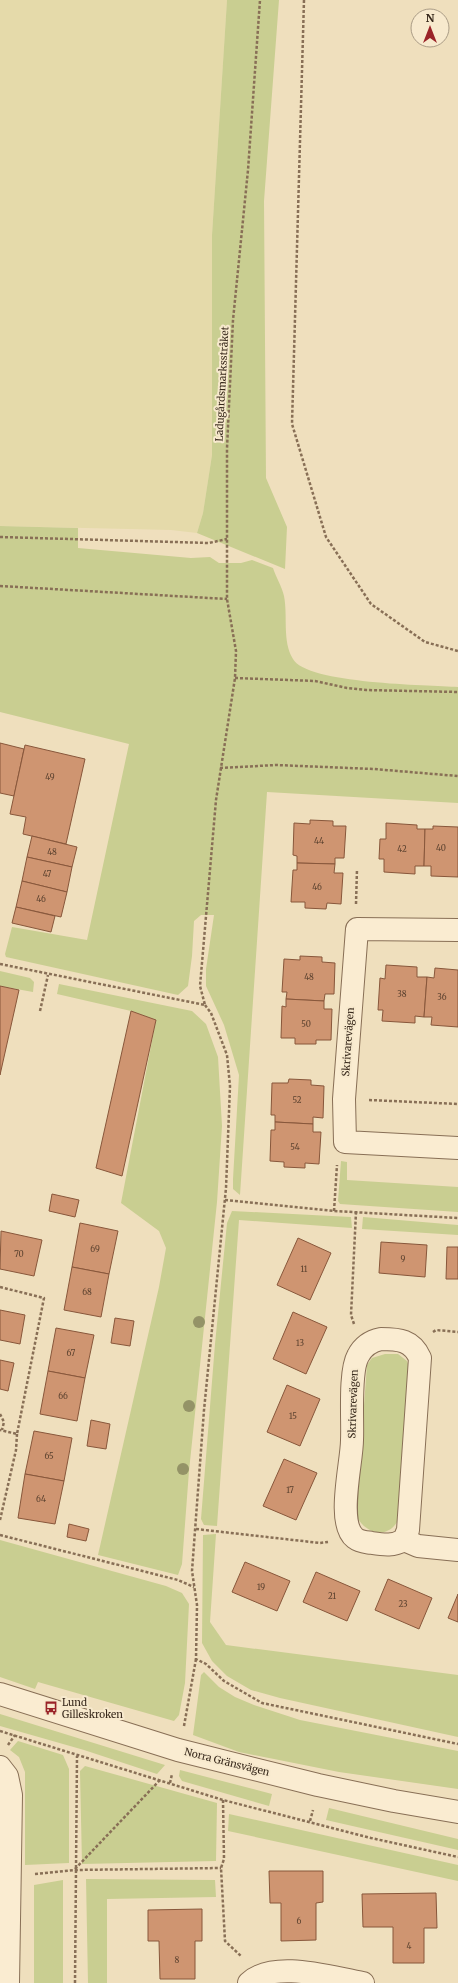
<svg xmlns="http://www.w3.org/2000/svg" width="458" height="1983" font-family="Merriweather,serif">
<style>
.farmland{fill:#e5daaa}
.green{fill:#c9ce91}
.building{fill:#cf9571;stroke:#88573b}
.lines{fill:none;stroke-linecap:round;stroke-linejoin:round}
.minor-casing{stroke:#886f56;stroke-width:24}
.path{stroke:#886f56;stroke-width:2.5;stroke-dasharray:3 2;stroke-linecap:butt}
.minor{stroke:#faecd1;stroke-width:22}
.tree{fill:#949367}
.labels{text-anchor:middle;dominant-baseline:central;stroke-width:4;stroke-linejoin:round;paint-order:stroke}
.number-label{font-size:8px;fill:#5d4330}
.street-label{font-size:10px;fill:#37281b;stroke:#f7e9cd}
.poi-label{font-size:10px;fill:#37281b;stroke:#f7e9cd;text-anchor:start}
</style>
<rect width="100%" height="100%" fill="#efdfbd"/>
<polygon class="farmland" points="0,0 227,0 212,235 212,455 203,513 197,533 171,530 0,526"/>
<g class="green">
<polygon points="227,0 279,0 264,201 266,478 287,527 285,569 197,533 203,513 212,455 212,235"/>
<path d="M 0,526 L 78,528 L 78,548 L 191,558 L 210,557 L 219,563 L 241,563 L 252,560 L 273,568 C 276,577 282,587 284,596 C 288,616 282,641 293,659 C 307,684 428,685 458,687 L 458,803 L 267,792 L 240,1195 L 233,1189 L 233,1179 L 239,1075 L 224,1025 L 206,986 L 206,969 L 214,915 L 201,915 L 194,921 L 192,956 L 188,986 L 178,995 L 6,957 L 5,954 L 12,927 L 87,940 L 129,744 L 0,712 Z"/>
<polygon points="0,971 30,978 34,982 33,992 0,986"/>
<polygon points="59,984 192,1011 206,1024 218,1057 222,1126 217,1202 189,1471 182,1564 178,1575 98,1555 159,1287 166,1248 159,1231 121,1203 156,1020 131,1011 57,994"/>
<polygon points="341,1161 347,1162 347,1180 458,1187 458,1212 340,1204 338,1201"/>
<polygon points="232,1211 351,1217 352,1228 239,1220 217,1526 204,1525 201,1519 215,1344 227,1223"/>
<polygon points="363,1217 458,1225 458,1235 362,1229"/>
<path d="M 385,1354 L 398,1354 L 407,1361 L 410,1369 L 399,1518 C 390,1540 365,1535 356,1515 L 367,1365 L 372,1358 Z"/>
<polygon points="216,1534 210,1622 226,1645 458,1675 458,1737 280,1698 251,1690 227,1676 212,1661 202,1643 203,1535"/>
<polygon points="0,1540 166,1586 182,1593 189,1604 185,1683 179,1715 174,1721 38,1682 35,1689 0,1677"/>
<polygon points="204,1672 219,1687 235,1697 254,1705 300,1720 458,1751 458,1789 339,1772 239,1752 193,1735 201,1675"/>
<polygon points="0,1714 165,1765 157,1774 84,1750 0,1726"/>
<polygon points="18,1741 63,1755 69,1769 69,1863 25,1865 25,1772 19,1757 10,1750"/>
<polygon points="85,1766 217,1803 216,1861 82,1864 80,1771"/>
<polygon points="180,1770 272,1794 269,1806 182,1781 179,1776"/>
<polygon points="329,1808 458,1839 458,1850 326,1820"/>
<polygon points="229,1814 458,1865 458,1881 228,1831"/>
<polygon points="86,1879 215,1880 216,1897 107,1899 107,1983 88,1983"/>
<polygon points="63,1880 63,1983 34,1983 34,1885"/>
</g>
<g class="building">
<polygon points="0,743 24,749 14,796 0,793"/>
<polygon points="25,745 85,759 66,844 23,834 26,817 10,814"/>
<polygon points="310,820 333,821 333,826 346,826 344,858 335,858 335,864 297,863 297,856 293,855 294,823 310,824"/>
<polygon points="386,823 417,825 417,829 425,829 424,866 415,866 415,874 384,872 384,859 379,859 380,839 386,839"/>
<polygon points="433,826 458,827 458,877 431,876 431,866 424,866 425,829 433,829"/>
<polygon points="32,836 77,847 72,867 27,857"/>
<polygon points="27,857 72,867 67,892 22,881"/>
<polygon points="297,863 335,864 334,873 343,873 341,904 327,903 326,909 305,908 305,902 291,902 293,870 297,870"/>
<polygon points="22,881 67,892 61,917 16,907"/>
<polygon points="16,907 55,916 51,932 12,923"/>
<polygon points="300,956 322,957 322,962 335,963 334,994 325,994 324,1001 286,999 287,992 282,992 284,959 300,960"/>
<polygon points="386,965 417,967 417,977 427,977 424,1017 415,1016 415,1023 382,1021 383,1010 378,1010 380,978 385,979"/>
<polygon points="435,968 458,970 458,1027 431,1025 432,1017 424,1017 427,977 434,978"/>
<polygon points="0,986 19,990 0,1075"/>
<polygon points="286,999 324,1001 324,1009 332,1009 331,1040 316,1040 316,1044 295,1044 295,1038 281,1038 282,1006 286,1007"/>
<polygon points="131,1011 156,1020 122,1176 96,1168"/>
<polygon points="289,1079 311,1080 311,1085 324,1086 323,1118 313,1117 313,1124 275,1122 275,1115 271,1115 272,1083 288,1083"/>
<polygon points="275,1122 313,1124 313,1132 321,1132 319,1164 305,1163 305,1168 284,1167 284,1162 270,1161 271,1130 275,1130"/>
<polygon points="52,1194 79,1200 75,1217 49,1211"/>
<polygon points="80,1223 118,1231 109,1274 72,1267"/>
<polygon points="1,1231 42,1240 34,1276 0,1269"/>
<polygon points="298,1238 331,1253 310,1300 277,1285"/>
<polygon points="381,1242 427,1245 425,1277 379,1273"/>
<polygon points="447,1247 458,1247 458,1279 446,1279"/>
<polygon points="72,1267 109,1274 101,1317 64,1310"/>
<polygon points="0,1310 25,1315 20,1344 0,1340"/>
<polygon points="293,1312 327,1327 306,1374 273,1359"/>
<polygon points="115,1318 134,1321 130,1346 111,1343"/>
<polygon points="56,1328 94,1335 85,1378 48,1371"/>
<polygon points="0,1360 14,1363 8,1391 0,1389"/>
<polygon points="48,1371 85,1378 77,1421 40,1414"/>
<polygon points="287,1385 320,1399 300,1446 267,1432"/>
<polygon points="91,1420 110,1424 106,1449 87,1446"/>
<polygon points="34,1431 72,1438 64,1481 25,1474"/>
<polygon points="284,1459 317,1473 296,1520 263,1506"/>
<polygon points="25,1474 64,1481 55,1524 18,1518"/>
<polygon points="69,1524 89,1529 86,1541 67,1537"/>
<polygon points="245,1562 290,1581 277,1611 232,1592"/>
<polygon points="316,1572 360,1591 347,1621 303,1602"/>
<polygon points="388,1579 432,1598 419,1629 375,1610"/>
<polygon points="458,1594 458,1622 448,1618"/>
<polygon points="269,1871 323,1871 323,1902 316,1903 316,1940 281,1941 281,1903 270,1903"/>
<polygon points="436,1893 437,1928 424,1928 424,1963 393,1963 393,1927 363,1927 362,1894"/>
<polygon points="202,1909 202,1941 195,1941 195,1979 160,1979 159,1941 148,1941 148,1910"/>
</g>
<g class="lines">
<g class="minor-casing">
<g id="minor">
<polyline points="458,930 357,929 344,1099 345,1142 458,1148"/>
<path d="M 381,1339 C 399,1339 412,1340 420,1358 L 408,1530 L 404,1540 C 393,1546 385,1545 372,1543 C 366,1542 360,1542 355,1538 C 336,1523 352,1463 352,1440 C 353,1421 349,1372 358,1356 C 363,1346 371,1341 381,1339 Z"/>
<polyline points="404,1540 418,1546 458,1550"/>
<polyline points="0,1694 178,1750 318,1785 394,1801 458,1812"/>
<polyline points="0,1767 7,1776 11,1795 8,1983"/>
<path d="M 249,1983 C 274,1959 332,1978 363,1983"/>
</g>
</g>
<g class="path">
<polyline points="304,0 292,424 326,537 371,604 425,642 458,651"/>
<polyline points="0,537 209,543 227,539"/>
<polyline points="0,586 227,599"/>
<polyline points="235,678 315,681 347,688 366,690 458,692"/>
<polyline points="220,768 276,765 374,769 458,776"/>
<polyline points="356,904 357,869"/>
<polyline points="0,964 205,1005 200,986 216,800 235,678 236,651 227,599 227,448 233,320 248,170 260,0"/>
<polyline points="205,1005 211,1013 227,1055 230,1086 226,1188 204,1410 192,1571 197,1605 196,1659 206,1664 224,1681 262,1703 458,1744"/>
<polyline points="40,1011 48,975"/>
<polyline points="369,1100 458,1104"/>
<polyline points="225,1200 334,1211 458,1218"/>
<polyline points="334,1211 337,1165"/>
<polyline points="0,1287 44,1298 17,1434 0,1430"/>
<polyline points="354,1324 351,1315 356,1212"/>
<polyline points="433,1332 436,1330 458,1332"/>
<polyline points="0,1414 4,1422 2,1430"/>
<polyline points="0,1520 16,1450 17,1434"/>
<polyline points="196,1529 320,1543 328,1542"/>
<polyline points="0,1535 178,1580 194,1587"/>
<polyline points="184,1726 196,1659"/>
<polyline points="0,1731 223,1800 371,1838 458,1857"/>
<polyline points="8,1745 15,1735"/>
<polyline points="170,1783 172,1774"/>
<polyline points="223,1800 224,1859 221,1868 225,1941 242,1957"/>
<polyline points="310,1821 313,1810"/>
<polyline points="75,1869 160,1780"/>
<polyline points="35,1874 75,1870 221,1868"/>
<polyline points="75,1983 77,1756"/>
</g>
<use href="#minor" class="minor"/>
</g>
<g class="tree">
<circle cx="199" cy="1322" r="6"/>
<circle cx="189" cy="1406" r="6"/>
<circle cx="183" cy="1469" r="6"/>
</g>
<defs>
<g id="bus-bare" transform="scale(1.08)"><path d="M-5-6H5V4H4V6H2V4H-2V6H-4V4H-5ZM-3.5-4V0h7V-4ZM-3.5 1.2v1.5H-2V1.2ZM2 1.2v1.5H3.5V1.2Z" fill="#9a2328" stroke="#f7e9cd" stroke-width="2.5" paint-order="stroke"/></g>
</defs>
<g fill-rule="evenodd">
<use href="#bus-bare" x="51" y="1708"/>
</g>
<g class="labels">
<g class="number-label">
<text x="50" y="777">49</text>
<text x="319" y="841">44</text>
<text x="441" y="848">40</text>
<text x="402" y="849">42</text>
<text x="52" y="852">48</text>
<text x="47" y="874">47</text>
<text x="317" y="887">46</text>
<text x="41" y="899">46</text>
<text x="309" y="977">48</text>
<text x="402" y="994">38</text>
<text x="442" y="997">36</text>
<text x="306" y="1024">50</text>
<text x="297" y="1100">52</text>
<text x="295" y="1147">54</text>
<text x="95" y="1249">69</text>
<text x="19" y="1254">70</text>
<text x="403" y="1259">9</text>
<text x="304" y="1269">11</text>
<text x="87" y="1292">68</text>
<text x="300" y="1343">13</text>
<text x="71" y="1353">67</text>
<text x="63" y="1396">66</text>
<text x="293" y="1416">15</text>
<text x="49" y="1456">65</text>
<text x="290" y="1490">17</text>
<text x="41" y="1499">64</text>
<text x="261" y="1587">19</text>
<text x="332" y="1596">21</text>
<text x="403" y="1604">23</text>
<text x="299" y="1921">6</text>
<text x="409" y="1946">4</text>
<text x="177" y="1960">8</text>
</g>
<g class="street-label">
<text transform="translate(222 384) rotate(-87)">Ladugårdsmarksstråket</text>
<text transform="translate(348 1042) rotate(-86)">Skrivarevägen</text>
<text transform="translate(353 1404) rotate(-88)">Skrivarevägen</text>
<text transform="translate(227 1762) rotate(14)">Norra Gränsvägen</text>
</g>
<g class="poi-label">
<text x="62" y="1702">Lund<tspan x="62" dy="12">Gilleskroken</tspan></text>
</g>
</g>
<g transform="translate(430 28)"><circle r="19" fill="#f7e9cd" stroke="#aa9c86"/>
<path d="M0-3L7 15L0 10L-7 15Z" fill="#9a2328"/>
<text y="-6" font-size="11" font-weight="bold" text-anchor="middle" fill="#37281b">N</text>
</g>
</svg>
